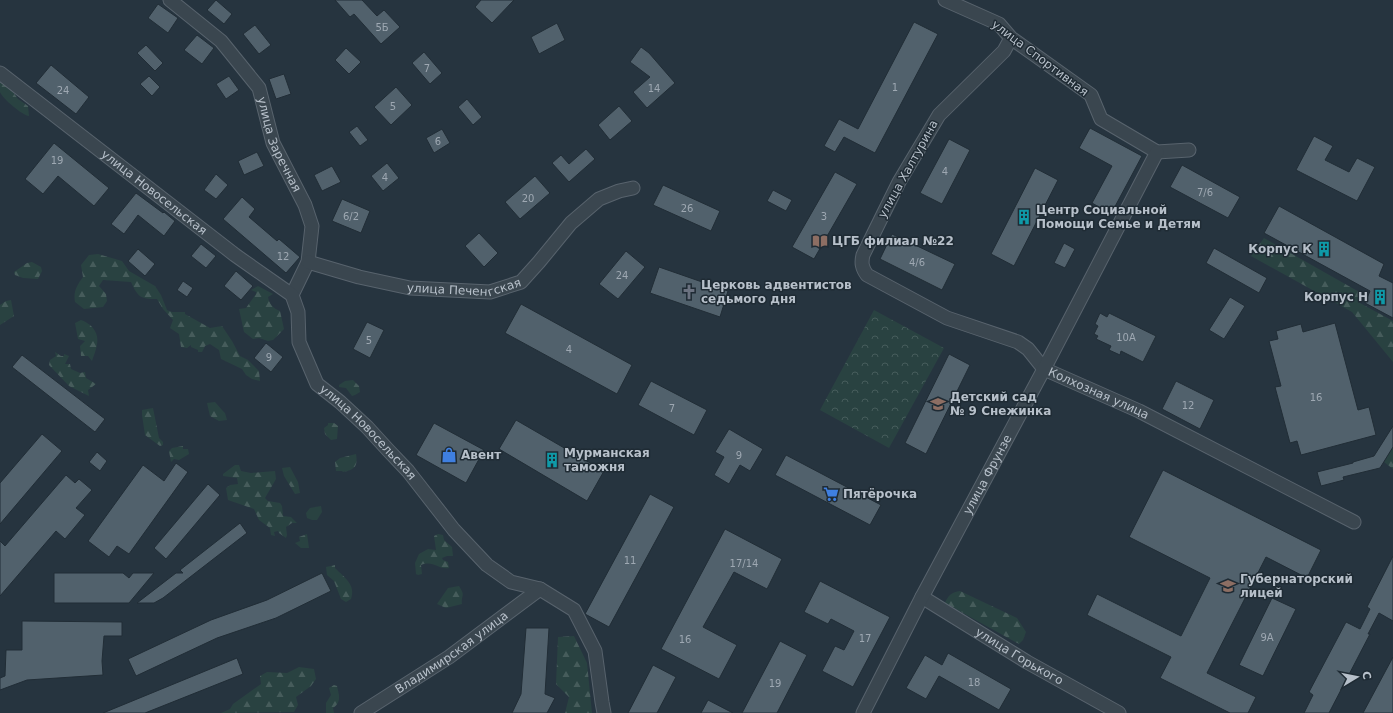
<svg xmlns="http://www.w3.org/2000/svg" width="1393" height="713" font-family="'DejaVu Sans',sans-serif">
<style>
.forest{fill:url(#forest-firs)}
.park{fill:url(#park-crowns)}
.building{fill:#51616c;stroke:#212d36}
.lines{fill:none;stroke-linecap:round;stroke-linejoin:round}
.minor-casing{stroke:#58636d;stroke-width:15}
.minor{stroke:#3a464f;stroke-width:13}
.labels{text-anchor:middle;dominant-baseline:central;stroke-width:3;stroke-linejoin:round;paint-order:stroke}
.number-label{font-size:10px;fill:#9ea8b2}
.street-label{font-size:12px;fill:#b7c0ca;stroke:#1f2b34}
.poi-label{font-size:12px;font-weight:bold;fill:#b7c0ca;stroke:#1f2b34;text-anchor:start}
</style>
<defs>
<pattern id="forest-firs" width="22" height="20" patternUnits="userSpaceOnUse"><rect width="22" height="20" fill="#294241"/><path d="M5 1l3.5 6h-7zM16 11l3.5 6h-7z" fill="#465c5b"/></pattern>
<pattern id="park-crowns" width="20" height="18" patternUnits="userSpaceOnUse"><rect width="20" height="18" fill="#294241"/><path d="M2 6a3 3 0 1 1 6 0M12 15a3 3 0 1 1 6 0" fill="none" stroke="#465c5b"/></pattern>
</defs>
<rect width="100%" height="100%" fill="#26343f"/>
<g class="forest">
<path d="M 0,82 L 8,85 L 18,99 L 28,106 L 29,116 C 22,115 3,99 0,92 C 0,89 0,85 0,82 Z"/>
<polygon points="1264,238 1361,293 1358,302 1393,321 1393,362 1352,312 1251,256"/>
<path d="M 98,254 L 122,261 L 129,271 L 155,286 L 161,295 L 167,310 L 172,312 L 185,312 L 185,314 L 210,328 L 222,326 L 232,341 L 240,356 L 248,360 L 259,371 L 260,381 L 252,379 L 246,375 L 242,369 L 221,359 L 219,350 L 210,344 L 205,346 L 202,352 L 198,352 L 198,350 L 191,347 L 191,345 L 187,348 L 181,347 L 179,334 L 170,328 L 173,320 L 163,309 L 157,299 C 140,299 138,297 131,282 L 103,280 L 99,286 L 106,294 L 107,301 L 103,307 L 84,309 L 75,302 C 73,292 77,285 83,277 L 81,265 L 89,255 Z"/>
<polygon points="32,262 41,267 42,271 38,279 23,278 15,275 14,272 27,263"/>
<path d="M 258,286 L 273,294 L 268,297 C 269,304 274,309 280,311 L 284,329 L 273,340 L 268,341 L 259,338 L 253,339 L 244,332 L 239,309 L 246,308 L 256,294 L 256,292 L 251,290 Z"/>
<polygon points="11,300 14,316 0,325 0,305 6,301"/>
<path d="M 81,320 C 85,321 87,323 90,325 C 102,336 97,347 92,361 L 88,356 L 81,356 L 80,346 L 85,341 L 78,339 L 75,323 Z"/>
<polygon points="55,352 61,356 64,356 64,354 69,356 65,364 70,364 71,369 80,373 85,372 86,378 96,384 88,390 89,396 69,386 49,365 50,360 56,356"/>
<polygon points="353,380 359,386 360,392 355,395 352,396 346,388 339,387 339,385 345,381"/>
<polygon points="215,402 222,410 225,413 227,420 219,421 210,416 207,403"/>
<polygon points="153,408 159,438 163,442 163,445 160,446 145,435 142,415 142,410"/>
<polygon points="328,423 334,423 338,426 337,439 331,440 325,434 324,428 328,425"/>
<polygon points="183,446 183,449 188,449 189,454 179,460 174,459 171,462 169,451 172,448"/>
<polygon points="1393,447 1393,469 1384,462"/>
<path d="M 356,454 C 358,466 355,470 343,472 L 342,471 L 336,471 L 335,462 L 340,458 Z"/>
<polygon points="235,465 239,465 241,471 251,473 275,471 276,479 265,498 268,501 280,503 282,506 283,516 291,517 297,523 292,523 286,527 287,535 286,538 279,533 278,531 274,532 275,536 271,535 270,528 259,520 254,509 228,500 226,488 230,485 238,484 237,478 223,476 223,474"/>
<polygon points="290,467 298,482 300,493 295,494 284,476 282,468"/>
<polygon points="321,506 322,512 317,520 312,520 307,518 306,513 310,508"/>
<polygon points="307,534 309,548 301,548 295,543 300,541 299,537"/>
<path d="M 438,534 L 443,535 L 444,540 L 452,547 L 453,556 L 447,556 L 442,558 L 443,560 L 448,562 L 449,568 C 438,570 434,560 421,565 L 422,574 L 418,575 L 416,574 L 415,563 L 419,554 L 428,549 L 436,550 L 434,536 Z"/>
<path d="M 335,565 L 335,568 C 345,578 356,585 351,599 L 346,602 L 341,599 L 334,581 L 327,575 L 326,567 Z"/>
<path d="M 459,586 C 466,597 461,594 462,604 L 446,608 L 437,604 L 448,588 Z"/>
<path d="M 960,591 L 1017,618 L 1026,632 L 1023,640 L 1019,644 L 945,603 C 948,595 952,592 960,591 Z"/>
<polygon points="574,636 587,663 592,713 565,713 569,697 556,684 558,637"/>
<polygon points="299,667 314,669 316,679 311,686 296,697 298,705 294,712 221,713 230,709 233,704 261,684 260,676 267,672 287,673"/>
<path d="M 334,685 L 337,686 C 339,695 342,702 333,708 L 334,713 L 326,713 L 326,703 L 331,695 L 329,688 Z"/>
</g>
<polygon class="park" points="874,310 944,348 889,448 820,410"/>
<g class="building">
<polygon points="216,0 232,14 224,24 207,10"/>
<polygon points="335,0 362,0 377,16 384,10 400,27 381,44 354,14 350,17"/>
<polygon points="481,0 514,0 492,23 475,7"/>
<polygon points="158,4 178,18 168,33 148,18"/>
<polygon points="914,22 938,34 875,153 844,137 835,152 824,146 839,119 858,129"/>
<polygon points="557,23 565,40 539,54 531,37"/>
<polygon points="255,25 271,45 259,54 243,34"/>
<polygon points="197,35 214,48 202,64 184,50"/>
<polygon points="146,45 163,63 155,71 137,53"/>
<polygon points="641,47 649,53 675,83 647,108 633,92 650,77 630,62"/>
<polygon points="346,48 361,62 349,74 335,60"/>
<polygon points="424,52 442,73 430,84 412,63"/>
<polygon points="51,65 89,97 76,114 36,83"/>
<polygon points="284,74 291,94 276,99 269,79"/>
<polygon points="149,76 160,87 152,96 140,84"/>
<polygon points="229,76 239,90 226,99 216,84"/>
<polygon points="396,87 412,105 391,125 374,107"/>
<polygon points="467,99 482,117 473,125 458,107"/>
<polygon points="619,106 632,121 610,140 598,125"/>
<polygon points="357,126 368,140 360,146 349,132"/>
<polygon points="1090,128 1142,156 1111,214 1092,203 1112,166 1079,148"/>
<polygon points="442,129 450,143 434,153 426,138"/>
<polygon points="1314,136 1333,146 1325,160 1349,172 1357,158 1375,167 1357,201 1296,170"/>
<polygon points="949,139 970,150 942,204 920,193"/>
<polygon points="54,143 109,188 94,206 58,176 43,194 25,179"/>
<polygon points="586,149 595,159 569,182 552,163 561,155 569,164"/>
<polygon points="257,152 264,166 244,175 238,161"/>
<polygon points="387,163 399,178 383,191 371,176"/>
<polygon points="1182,165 1240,197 1228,218 1170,187"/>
<polygon points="332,166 341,182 322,191 314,175"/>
<polygon points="1035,168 1058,180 1014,266 991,254"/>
<polygon points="835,172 857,184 814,259 792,247"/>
<polygon points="216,174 228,185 216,199 204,190"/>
<polygon points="535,176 550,193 520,219 505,202"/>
<polygon points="663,185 720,211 711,231 653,205"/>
<polygon points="773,190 792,200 786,211 767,201"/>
<polygon points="136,193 163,213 164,212 175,221 164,236 138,215 124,234 111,224"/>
<polygon points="242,197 255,209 249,217 277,241 279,239 300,257 286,273 223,219"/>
<polygon points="342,199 370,211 361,233 332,221"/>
<polygon points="1279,206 1384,264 1379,276 1393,283 1393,318 1365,303 1370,291 1264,233"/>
<polygon points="479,233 498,253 484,267 465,246"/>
<polygon points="892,234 955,264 942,290 880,259"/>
<polygon points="1064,243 1075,249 1065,268 1054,263"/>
<polygon points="201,244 216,256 206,268 191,256"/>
<polygon points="1214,248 1267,278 1259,293 1206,263"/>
<polygon points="138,249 155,264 145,276 128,261"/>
<polygon points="626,251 645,267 618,299 599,284"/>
<polygon points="659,267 728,291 720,317 650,293"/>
<polygon points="236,271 253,286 241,300 224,286"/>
<polygon points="183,281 193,288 187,297 177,290"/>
<polygon points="1230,297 1245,306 1224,339 1209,330"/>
<polygon points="521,304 632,365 617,394 505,333"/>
<polygon points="1100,313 1107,317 1109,313 1156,336 1143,362 1121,351 1120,355 1109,350 1111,346 1096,339 1098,336 1094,334 1098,326 1095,324"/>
<polygon points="367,322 384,330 370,358 353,349"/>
<polygon points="1335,323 1358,410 1369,407 1376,435 1301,455 1297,441 1290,443 1275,387 1281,386 1269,341 1278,339 1276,331 1301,324 1303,332"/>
<polygon points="266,343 283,357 271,372 254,358"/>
<polygon points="949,354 970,365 926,454 905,443"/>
<polygon points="22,355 105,419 95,432 12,367"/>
<polygon points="651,381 707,410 694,435 638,405"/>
<polygon points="1176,381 1214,400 1200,429 1162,409"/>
<polygon points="516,420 604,471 587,501 499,449"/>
<polygon points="434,423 484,450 466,483 416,455"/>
<polygon points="1393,426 1393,447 1380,468 1343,477 1344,480 1321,486 1317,472 1353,463 1353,462 1374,456"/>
<polygon points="729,429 763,449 750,471 740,465 729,484 714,475 724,457 715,452"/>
<polygon points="42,434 62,451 0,524 0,483"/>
<polygon points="97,452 107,461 100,471 89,462"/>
<polygon points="786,455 881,505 870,525 775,475"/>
<polygon points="176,463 188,472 129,554 117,546 109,557 88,541 143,465 164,481"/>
<polygon points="1163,470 1321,550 1307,578 1266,557 1207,673 1256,697 1248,713 1230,713 1160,678 1171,657 1087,615 1097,594 1181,636 1210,578 1129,537"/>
<polygon points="66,475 75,483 79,479 92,490 76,508 85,515 65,539 56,531 0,596 0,541 5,546"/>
<polygon points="208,484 220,495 166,559 154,548"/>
<polygon points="650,494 674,507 609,627 585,614"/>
<polygon points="240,523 247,533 163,598 154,603 137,603 176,573 183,573 180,570"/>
<polygon points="725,529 782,559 767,589 734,572 703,627 737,645 719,679 661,649"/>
<polygon points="1393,556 1393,621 1379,613 1368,634 1370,634 1329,713 1304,713 1313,695 1309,692 1346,622 1360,629 1370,609 1367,607"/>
<polygon points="54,573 123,573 129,578 133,573 154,573 129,603 54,603"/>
<polygon points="322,573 331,591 276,618 217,638 136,676 128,659 211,620 267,600"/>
<polygon points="820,581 890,617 853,687 822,671 835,646 844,650 854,631 831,619 828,624 804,612"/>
<polygon points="1272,598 1296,609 1263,676 1239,665"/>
<polygon points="22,621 122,622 122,636 104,636 102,661 103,675 27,680 0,690 0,678 5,676 6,650 22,650"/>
<polygon points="526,628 549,628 545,694 555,698 547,713 512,713 521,694"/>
<polygon points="780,641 807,655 777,713 742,713"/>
<polygon points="948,653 1011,689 999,710 939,676 926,699 906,688 925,655 942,665"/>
<polygon points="1393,657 1393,713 1363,713"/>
<polygon points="237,658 243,674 145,713 103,713"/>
<polygon points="653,665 676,677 657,713 628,713"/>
<polygon points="708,700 733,713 701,713"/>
</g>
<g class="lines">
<g class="minor-casing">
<g id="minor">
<path id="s1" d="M 170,0 L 221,41 L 259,88 L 273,143 L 305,205 L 312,226 L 308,262 L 292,295"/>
<polyline points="945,0 999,24 1011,38 1091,95 1101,119 1157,152 1189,150"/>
<path id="s2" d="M 1011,38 L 1004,51 L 939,115 L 899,182 L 863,255 C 861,263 862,268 867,275 L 947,318 L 1018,342 L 1028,349 L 1044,369 L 1139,411 L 1354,522"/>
<path id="s3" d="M 0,73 L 235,255 L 292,295 L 298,312 L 299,342 L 317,384 L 340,402 L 367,427 L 388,450 L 408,471 L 454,530 L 487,565 L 511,582 L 540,589 L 574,610 L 595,651 L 602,702 L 604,713"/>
<path id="s4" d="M 308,262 L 359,277 L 410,288 L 490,292 L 521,282 L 539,262 L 571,223 L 599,199 L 619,191 L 633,188"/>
<path id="s5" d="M 922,597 L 1027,662 L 1119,713"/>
<path id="s6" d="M 361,713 L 449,657 L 540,589"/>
<path id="s7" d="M 863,713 L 922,597 L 1044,369 L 1157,152"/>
</g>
</g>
<use href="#minor" class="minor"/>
</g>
<defs>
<g id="building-bare" transform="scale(1.2)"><path d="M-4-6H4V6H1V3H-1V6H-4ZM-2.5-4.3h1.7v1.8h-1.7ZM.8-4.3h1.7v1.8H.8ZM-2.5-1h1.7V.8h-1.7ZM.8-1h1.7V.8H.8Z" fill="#0f9aa8" stroke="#1f2b34" stroke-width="2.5" paint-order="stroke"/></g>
<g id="library-bare" transform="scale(1.2)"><path d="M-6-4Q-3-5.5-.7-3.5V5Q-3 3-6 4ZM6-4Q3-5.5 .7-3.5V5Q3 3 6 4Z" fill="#8d6e63" stroke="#1f2b34" stroke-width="2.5" paint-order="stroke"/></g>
<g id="church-bare" transform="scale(1.2)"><path d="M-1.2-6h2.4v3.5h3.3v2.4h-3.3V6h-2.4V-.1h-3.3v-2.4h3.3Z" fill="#6b7280" stroke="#1f2b34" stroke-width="2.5" paint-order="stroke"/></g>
<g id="school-bare" transform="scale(1.2)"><path d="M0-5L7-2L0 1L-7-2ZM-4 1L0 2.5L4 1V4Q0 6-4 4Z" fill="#8d6e63" stroke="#1f2b34" stroke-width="2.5" paint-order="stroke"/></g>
<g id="shop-bare" transform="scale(1.2)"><path d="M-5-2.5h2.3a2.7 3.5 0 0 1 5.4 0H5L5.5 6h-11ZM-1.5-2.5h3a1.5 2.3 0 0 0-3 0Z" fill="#3f7fe0" stroke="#1f2b34" stroke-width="2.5" paint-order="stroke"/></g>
<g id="supermarket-bare" transform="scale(1.2)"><path d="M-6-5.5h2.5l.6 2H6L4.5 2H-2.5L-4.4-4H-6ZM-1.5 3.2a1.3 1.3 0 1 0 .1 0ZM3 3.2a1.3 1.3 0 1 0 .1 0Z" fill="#3f7fe0" stroke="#1f2b34" stroke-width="2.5" paint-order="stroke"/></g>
</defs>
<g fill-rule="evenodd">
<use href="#building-bare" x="1024" y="217"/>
<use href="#library-bare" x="820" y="241"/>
<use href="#building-bare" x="1324" y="249"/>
<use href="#church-bare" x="689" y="292"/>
<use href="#building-bare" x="1380" y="297"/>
<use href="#school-bare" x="938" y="404"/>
<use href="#shop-bare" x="449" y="455"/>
<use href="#building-bare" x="552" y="460"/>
<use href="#supermarket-bare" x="831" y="494"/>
<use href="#school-bare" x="1228" y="586"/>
</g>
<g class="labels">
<g class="number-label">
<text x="382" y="27">5Б</text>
<text x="427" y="68">7</text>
<text x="895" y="87">1</text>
<text x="654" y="88">14</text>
<text x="63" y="90">24</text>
<text x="393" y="106">5</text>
<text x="438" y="141">6</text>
<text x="57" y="160">19</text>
<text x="945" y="171">4</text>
<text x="385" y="177">4</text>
<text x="1205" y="192">7/6</text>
<text x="528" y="198">20</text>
<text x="687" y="208">26</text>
<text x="351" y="216">6/2</text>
<text x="824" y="216">3</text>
<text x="283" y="256">12</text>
<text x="917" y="262">4/6</text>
<text x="622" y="275">24</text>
<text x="1126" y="337">10А</text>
<text x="369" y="340">5</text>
<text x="569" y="349">4</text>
<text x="269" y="357">9</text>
<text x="1316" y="397">16</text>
<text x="1188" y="405">12</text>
<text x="672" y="408">7</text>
<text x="739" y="455">9</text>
<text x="630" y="560">11</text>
<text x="744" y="563">17/14</text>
<text x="1267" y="637">9А</text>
<text x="865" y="638">17</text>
<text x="685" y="639">16</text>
<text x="974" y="682">18</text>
<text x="775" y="683">19</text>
</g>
<g class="street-label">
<text transform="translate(1040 58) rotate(37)">улица Спортивная</text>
<text stroke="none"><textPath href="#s1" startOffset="186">улица Заречная</textPath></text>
<text transform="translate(908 169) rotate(-61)">улица Халтурина</text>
<text stroke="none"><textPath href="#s3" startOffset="195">улица Новосельская</textPath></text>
<text stroke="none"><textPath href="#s4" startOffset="160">улица Печенгская</textPath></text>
<text stroke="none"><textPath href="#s2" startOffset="550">Колхозная улица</textPath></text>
<text stroke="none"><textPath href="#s3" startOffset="531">улица Новосельская</textPath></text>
<text stroke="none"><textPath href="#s7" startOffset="269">улица Фрунзе</textPath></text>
<text stroke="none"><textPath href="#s6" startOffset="109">Владимирская улица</textPath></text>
<text stroke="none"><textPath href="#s5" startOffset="114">улица Горького</textPath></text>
</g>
<g class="poi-label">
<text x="1036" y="210">Центр Социальной<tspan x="1036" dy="14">Помощи Семье и Детям</tspan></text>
<text x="832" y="241">ЦГБ филиал №22</text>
<text x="1312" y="249" text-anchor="end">Корпус К</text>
<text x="701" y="285">Церковь адвентистов<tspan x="701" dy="14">седьмого дня</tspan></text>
<text x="1368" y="297" text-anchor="end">Корпус Н</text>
<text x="950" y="397">Детский сад<tspan x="950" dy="14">№ 9 Снежинка</tspan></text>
<text x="564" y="453">Мурманская<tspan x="564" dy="14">таможня</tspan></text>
<text x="461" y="455">Авент</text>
<text x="843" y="494">Пятёрочка</text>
<text x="1240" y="579">Губернаторский<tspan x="1240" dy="14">лицей</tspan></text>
</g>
</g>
<g transform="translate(1357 677) rotate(80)" stroke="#1f2b34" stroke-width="3" paint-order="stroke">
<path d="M0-3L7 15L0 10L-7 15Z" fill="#b7c0ca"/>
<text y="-6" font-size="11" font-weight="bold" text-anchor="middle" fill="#b7c0ca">С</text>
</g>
</svg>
